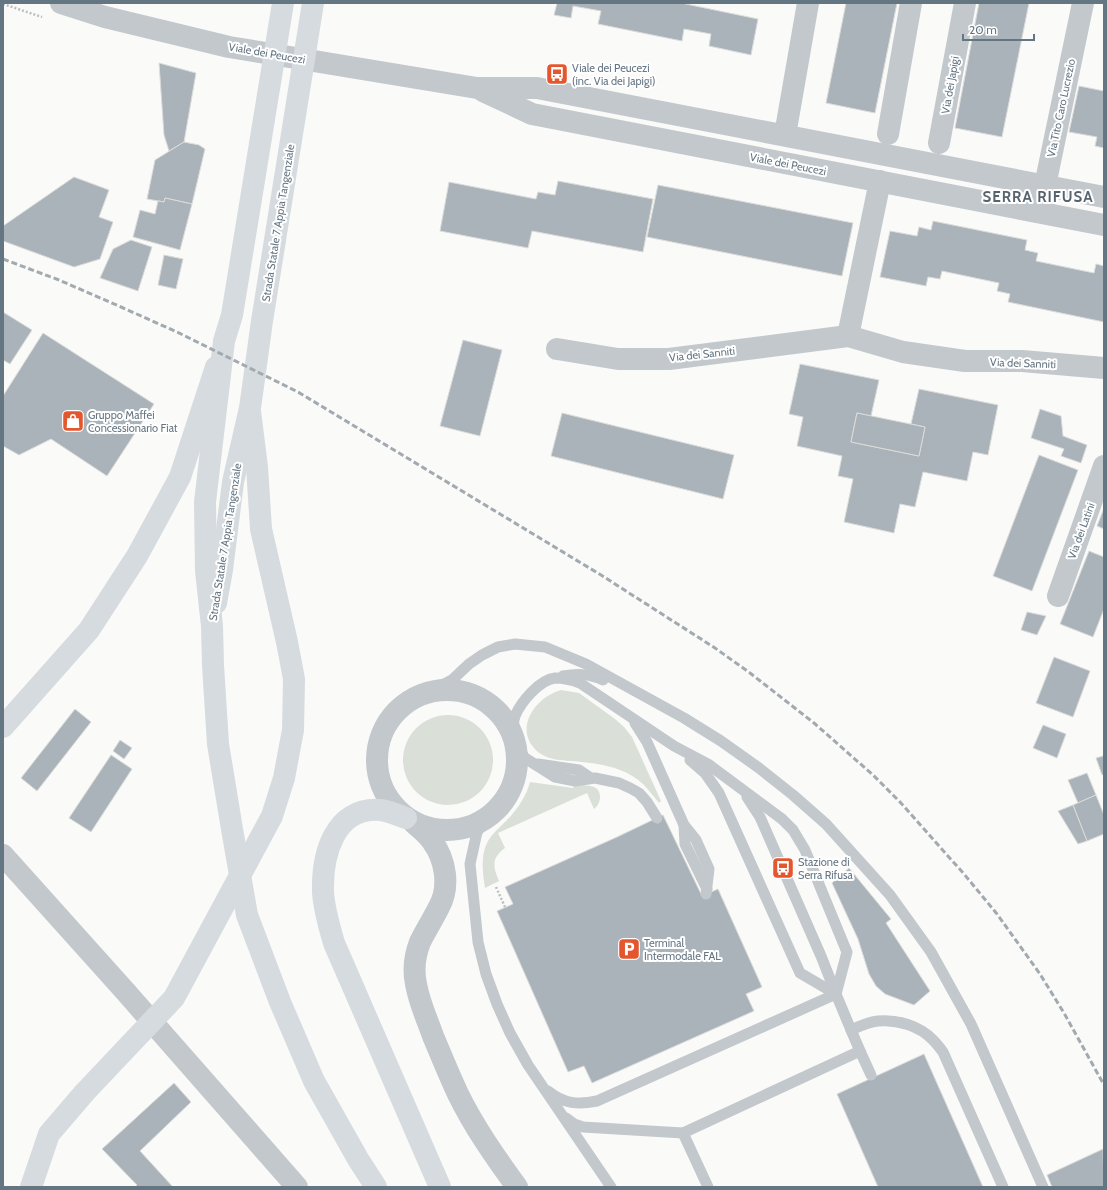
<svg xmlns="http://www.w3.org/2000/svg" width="1107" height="1190" font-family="Cabin,sans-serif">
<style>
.green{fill:#dadfd7}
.building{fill:#aab3b9;stroke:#dcdcda}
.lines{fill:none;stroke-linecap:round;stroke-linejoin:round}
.path{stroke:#bbbfc2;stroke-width:2.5;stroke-dasharray:2 2;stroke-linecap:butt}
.service{stroke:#c3c8cc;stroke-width:11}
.minor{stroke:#c3c8cc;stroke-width:22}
.tertiary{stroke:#c3c8cc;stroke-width:22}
.primary{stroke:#d6dbdf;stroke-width:22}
.trunk{stroke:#d6dbdf;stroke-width:22}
.rail{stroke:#a2aab0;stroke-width:3;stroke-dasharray:6 3;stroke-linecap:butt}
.labels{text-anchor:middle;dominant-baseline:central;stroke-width:4;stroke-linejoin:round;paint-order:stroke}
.street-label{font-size:11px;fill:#657683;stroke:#fff}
.poi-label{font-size:11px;fill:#657683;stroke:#fff;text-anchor:start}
.district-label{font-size:15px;font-weight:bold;letter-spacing:1px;fill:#57646e;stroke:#fff}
</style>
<rect width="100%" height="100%" fill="#fafaf8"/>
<g class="green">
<path d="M 561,690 L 579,693 L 615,719 L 624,727 L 632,737 L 661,801 L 659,803 C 654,797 649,790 643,784 C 624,766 596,763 571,761 C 561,760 550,760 541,754 C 511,733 533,698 561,690 Z"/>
<circle cx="448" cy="760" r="45"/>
<path d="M 530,782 L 573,788 L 574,785 C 580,785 588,785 594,787 C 603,791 601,804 594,809 L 587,793 L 498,833 L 505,848 C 491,858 493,867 499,881 L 485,888 C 483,875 481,861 485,848 C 489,836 498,829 506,821 C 517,810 526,797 530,782 Z"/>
</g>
<g class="building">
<polygon points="557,3 681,3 758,19 751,55 709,46 711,34 684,29 682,41 598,24 601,11 573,6 571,18 554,15"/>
<polygon points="846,3 897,3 875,113 826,103"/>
<polygon points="979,3 1029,3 1002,137 955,128"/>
<polygon points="159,63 196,73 184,142 169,151 164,135"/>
<polygon points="1079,86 1104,91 1104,148 1095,146 1097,137 1069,132"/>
<polygon points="184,142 199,145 205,149 192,204 165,198 164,202 147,199 155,160"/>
<polygon points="74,177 109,190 99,217 113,222 100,259 74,267 3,241 3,226"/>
<polygon points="558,181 653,199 643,252 532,231 528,248 440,231 449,182 536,199 538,192 555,195"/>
<polygon points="658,185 853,223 842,276 647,237"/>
<polygon points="165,198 192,204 180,250 133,237 140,210 155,214 158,201 164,202"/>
<polygon points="933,221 1027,240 1025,250 1038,253 1036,261 1094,273 1096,264 1104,266 1104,322 1008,302 1010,294 997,291 999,283 942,271 940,279 928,277 926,286 880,277 890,231 917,236 919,227 931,230"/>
<polygon points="131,240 152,247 138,291 100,278 113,249"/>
<polygon points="164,255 183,259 176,289 158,285"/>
<polygon points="3,312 32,330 10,364 3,360"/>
<polygon points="43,333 154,404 107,476 51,439 19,455 3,446 3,396"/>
<polygon points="463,340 502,350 480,436 440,426"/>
<polygon points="800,364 879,380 871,416 857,413 851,442 919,456 925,427 911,424 919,389 998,405 988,455 973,452 967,481 923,472 915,507 900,504 894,533 844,522 853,479 838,476 842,456 797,446 803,417 789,414"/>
<polygon points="1040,409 1061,416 1063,436 1087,445 1081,463 1061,456 1064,449 1031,438"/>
<polygon points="562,413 734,455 723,499 551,456"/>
<polygon points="857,413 925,427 919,456 851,442"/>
<polygon points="1039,455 1078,470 1032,591 993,576"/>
<polygon points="1104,508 1104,529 1097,526"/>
<polygon points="1089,551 1104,557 1104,609 1093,637 1060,624"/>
<polygon points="1027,612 1046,616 1037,635 1021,630"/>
<polygon points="1054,657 1090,671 1073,717 1036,703"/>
<polygon points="75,709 91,722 37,791 21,778"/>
<polygon points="1043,725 1066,734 1057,758 1033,748"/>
<polygon points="120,740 132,748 124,759 113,751"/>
<polygon points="1104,753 1104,774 1102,775 1096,758 1103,756"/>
<polygon points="111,755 132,769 91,832 69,818"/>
<polygon points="1087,773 1096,795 1078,803 1068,780"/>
<polygon points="1096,795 1104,815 1104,834 1087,841 1073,805"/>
<polygon points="1073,805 1087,841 1078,844 1058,811"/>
<polygon points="663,815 702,896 718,889 762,987 746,994 754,1011 592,1083 584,1066 568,1072 497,911 513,904 505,887 617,837"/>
<polygon points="849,868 891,919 886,923 930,991 914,1005 885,994 876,986 869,974 858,939 832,883"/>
<polygon points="924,1054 983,1187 878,1187 837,1094"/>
<polygon points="174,1083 191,1102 140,1151 173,1187 135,1187 137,1185 102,1149"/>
<polygon points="1103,1149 1104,1187 1052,1187 1047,1175"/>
</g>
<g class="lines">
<g class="path">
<polyline points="3,4 42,17"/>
<polyline points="496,887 505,907"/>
</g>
<g class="service">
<path d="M 563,676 C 578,673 589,674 603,680"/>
<polyline points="427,693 452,680 469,664 482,655 498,647 515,644 545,647 586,664 684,718 721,741 759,768 793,795 826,824 890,895 931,952 971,1024 1043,1187"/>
<polyline points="635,723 647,742 684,825 696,840 709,869 706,894"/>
<path d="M 513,735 C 513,729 513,722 515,716 C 521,702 539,680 555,678 C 564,678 572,680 580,683 L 674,746 L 708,764 L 782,819 L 793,830 L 805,850 L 844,945 L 847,952 L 836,994 L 851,1030 C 860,1026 868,1022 878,1021 C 897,1019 920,1026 933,1040 C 937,1044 940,1048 943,1052 L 1003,1187"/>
<polyline points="517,748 525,758 555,777 575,781 595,778 619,783 630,788 639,793 647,802 657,818"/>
<polyline points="690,760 705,773 719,793 800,973 836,994"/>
<polyline points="538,764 579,770 591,778"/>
<polyline points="747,797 760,817 821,956 836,994"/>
<polyline points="486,819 477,832 470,864 478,942 486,974 497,1004 510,1033 528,1065 611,1187"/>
<polyline points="684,825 685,844 707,889"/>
<polyline points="860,1051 871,1075"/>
<path d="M 548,1091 C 564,1104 578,1105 597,1101 L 836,994"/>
<polyline points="566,1118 574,1124 583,1127 683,1133 860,1051 851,1030"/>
<polyline points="683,1133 708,1187"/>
</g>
<g class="minor">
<polyline points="61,3 105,17 229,47 477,88 537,88 1104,197"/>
<polyline points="483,91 532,114 1104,225"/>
<polyline points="888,134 911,3"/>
<polyline points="785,135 808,3"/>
<polyline points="939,143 965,3"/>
<polyline points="1042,200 1083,3"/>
<polyline points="848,336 880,181"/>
<polyline points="557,349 618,359 669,359 848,336 903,352 965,361 1022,361 1104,368"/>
<polyline points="1058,596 1104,466"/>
<circle cx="447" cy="760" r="70"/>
<path d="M 415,824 C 421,829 428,835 432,841 C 446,860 450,887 439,907 C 433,919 426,930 420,942 C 415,955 413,970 416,984 C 419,1002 427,1019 433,1036 C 441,1055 449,1075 458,1094 C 474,1127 496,1158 517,1187"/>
</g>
<polyline class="tertiary" points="3,855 125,991 297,1187"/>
<g class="primary">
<polyline points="3,727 89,630 137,556 180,477 216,367"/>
<polyline points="31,1187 49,1134 85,1092 174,998 272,816 284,778 293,730 294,679 287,642 261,529 257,467 250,411"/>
</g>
<g class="trunk">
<polyline points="283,3 232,315 224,341 205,502 206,571 212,626 213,665 218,744 232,829 247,915 280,1002 314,1081 358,1159 376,1187"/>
<polyline points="216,603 222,570 233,482 250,408 262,321 313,3"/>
<path d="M 406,818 C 398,815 389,811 380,810 C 334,807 322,855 323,892 C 324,909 329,926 334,943 L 440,1187"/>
</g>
<polyline class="rail" points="3,259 59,280 121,307 177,332 298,392 601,575 715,648 750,673 814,723 873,775 900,802 964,874 997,914 1040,974 1064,1013 1104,1085"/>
</g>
<defs>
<g id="bus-square" transform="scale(1.15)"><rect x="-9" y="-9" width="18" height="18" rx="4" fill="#e4572e" stroke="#fff"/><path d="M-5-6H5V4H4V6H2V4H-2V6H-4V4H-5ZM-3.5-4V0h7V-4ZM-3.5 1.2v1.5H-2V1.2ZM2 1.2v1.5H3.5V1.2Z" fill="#fff"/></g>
<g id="shop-square" transform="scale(1.15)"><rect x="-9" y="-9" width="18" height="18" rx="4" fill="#e4572e" stroke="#fff"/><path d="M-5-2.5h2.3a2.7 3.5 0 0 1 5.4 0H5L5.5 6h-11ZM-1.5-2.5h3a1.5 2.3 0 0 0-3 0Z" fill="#fff"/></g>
<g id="parking-square" transform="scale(1.15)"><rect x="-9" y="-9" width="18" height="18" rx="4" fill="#e4572e" stroke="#fff"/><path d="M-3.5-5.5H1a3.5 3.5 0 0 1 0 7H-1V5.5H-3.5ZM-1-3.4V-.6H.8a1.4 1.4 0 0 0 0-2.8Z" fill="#fff"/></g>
</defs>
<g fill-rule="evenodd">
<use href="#bus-square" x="557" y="74"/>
<use href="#shop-square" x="73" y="421"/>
<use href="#bus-square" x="783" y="868"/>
<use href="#parking-square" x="629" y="949"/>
</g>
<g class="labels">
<g class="street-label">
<text transform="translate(267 53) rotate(10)">Viale dei Peucezi</text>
<text transform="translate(950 85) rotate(-80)">Via dei Japigi</text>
<text transform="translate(1061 108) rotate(-78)">Via Tito Caro Lucrezio</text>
<text transform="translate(788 164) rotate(11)">Viale dei Peucezi</text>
<text transform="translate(278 223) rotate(-81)">Strada Statale 7 Appia Tangenziale</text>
<text transform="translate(702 354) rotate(-6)">Via dei Sanniti</text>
<text transform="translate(1023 363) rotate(2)">Via dei Sanniti</text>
<text transform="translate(1081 531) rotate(-70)">Via dei Latini</text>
<text transform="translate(225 542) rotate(-81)">Strada Statale 7 Appia Tangenziale</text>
</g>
<g class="poi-label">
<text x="572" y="68">Viale dei Peucezi<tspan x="572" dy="13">(inc. Via dei Japigi)</tspan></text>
<text x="88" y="415">Gruppo Maffei<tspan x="88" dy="13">Concessionario Fiat</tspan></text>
<text x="798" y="862">Stazione di<tspan x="798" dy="13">Serra Rifusa</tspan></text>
<text x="644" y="943">Terminal<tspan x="644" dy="13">Intermodale FAL</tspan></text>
</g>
<g class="district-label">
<text x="1038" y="197">SERRA RIFUSA</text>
</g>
</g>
<rect width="1107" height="1190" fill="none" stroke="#657683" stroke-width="8"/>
<path d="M963 34v6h71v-6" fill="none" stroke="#657683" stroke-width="2"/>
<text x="969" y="34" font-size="12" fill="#657683" stroke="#ffffff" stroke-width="3" paint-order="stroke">20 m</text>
</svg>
